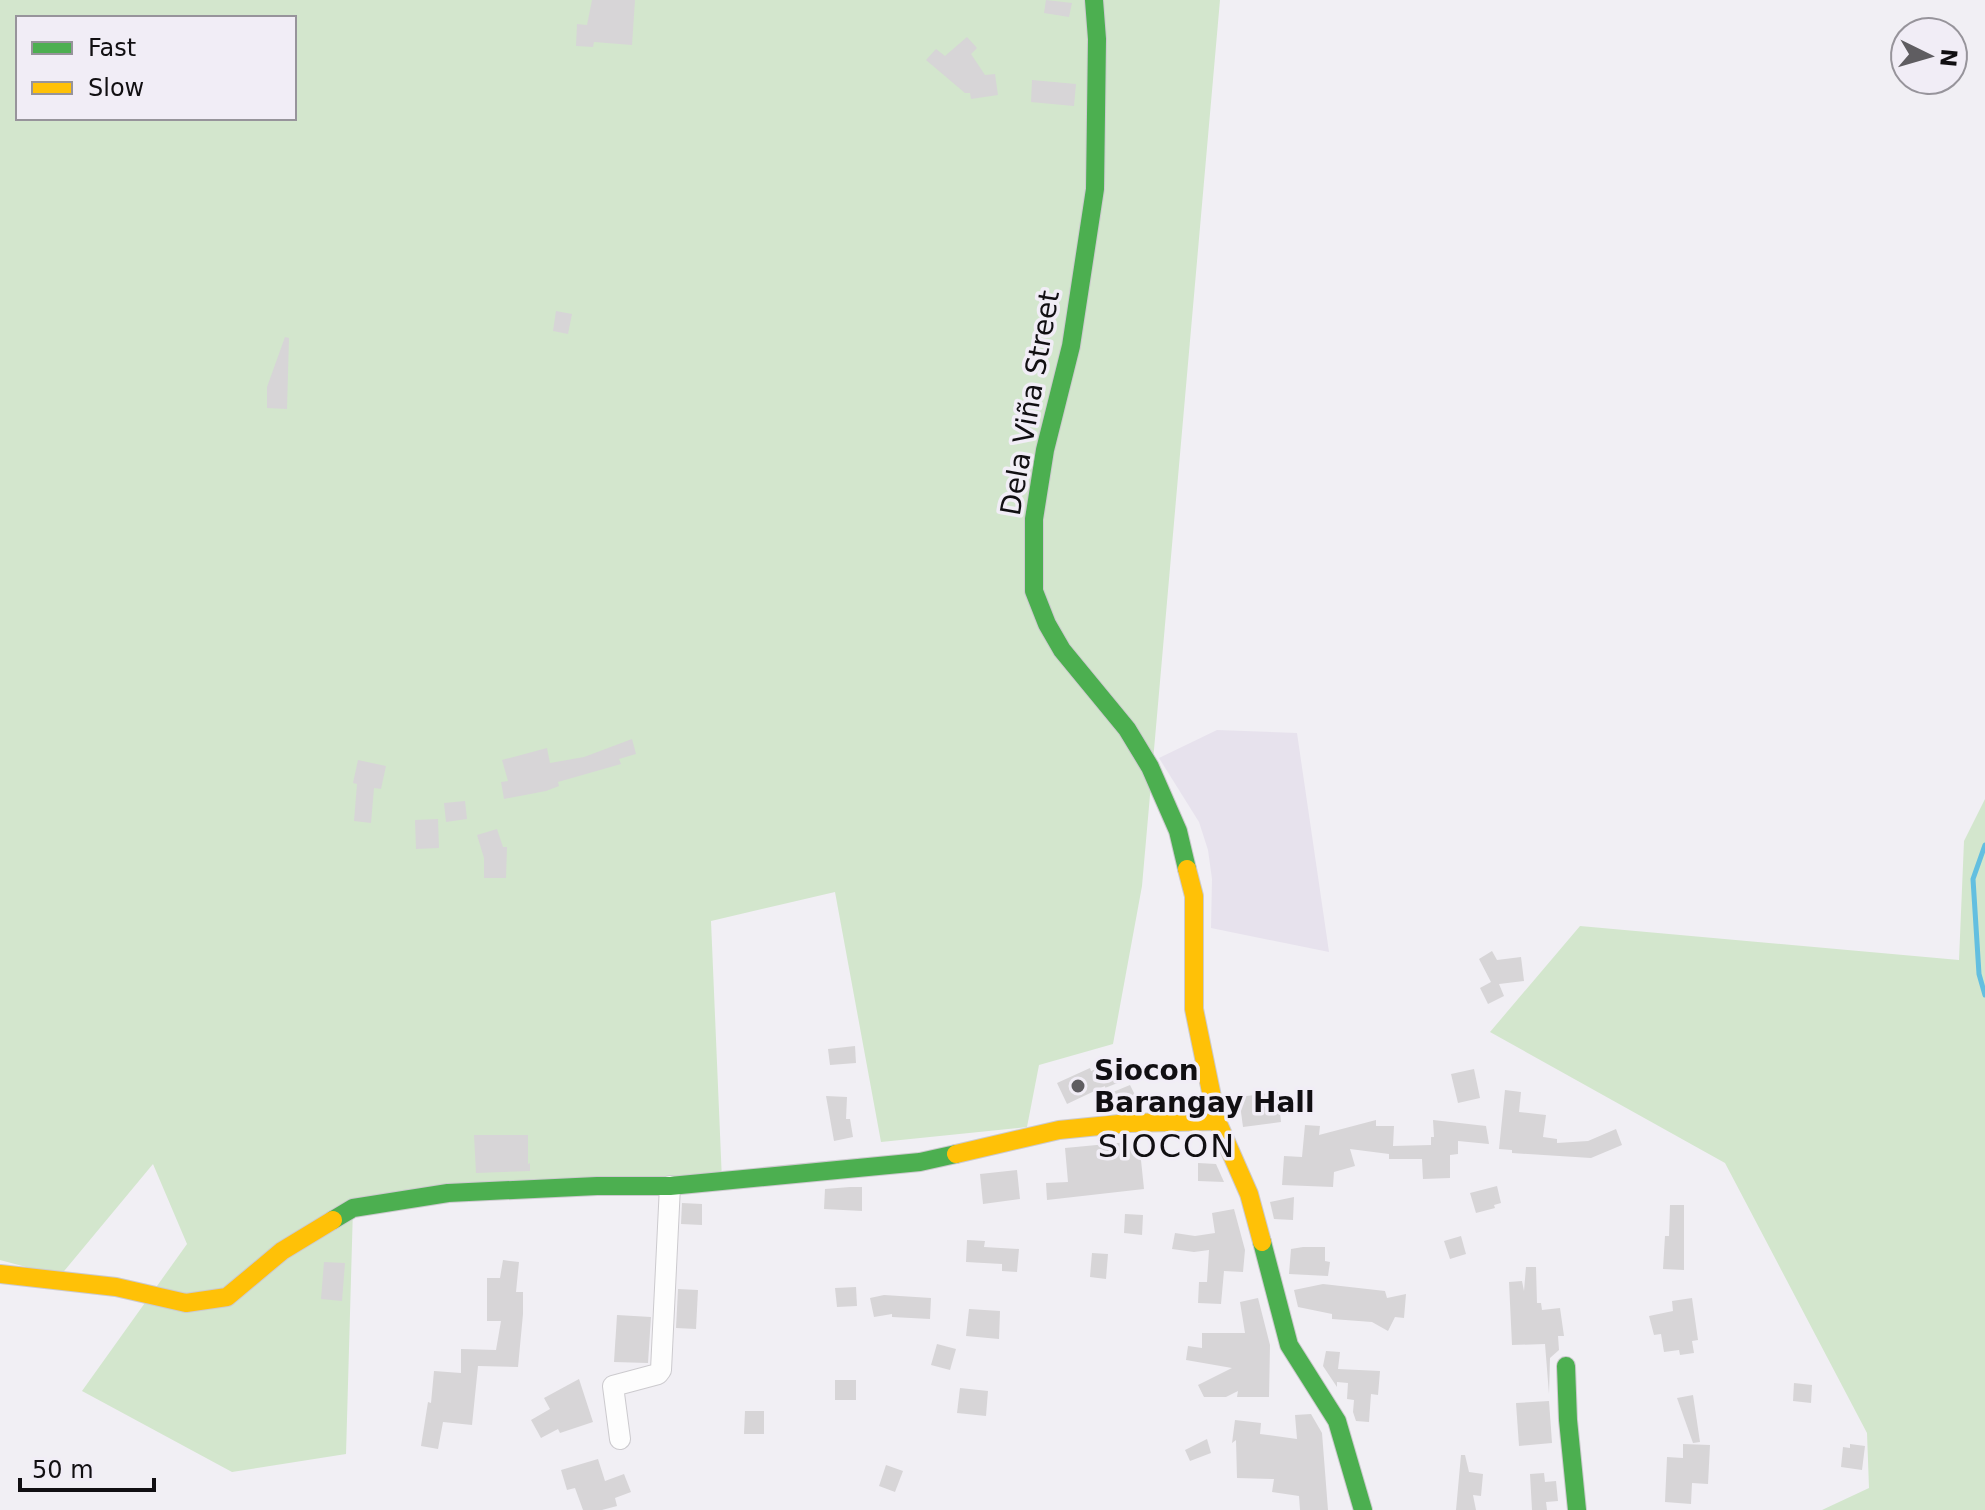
<svg xmlns="http://www.w3.org/2000/svg" width="1985" height="1510" font-family="'DejaVu Sans',sans-serif">
<style>
.built{fill:#e7e2ed}
.green{fill:#d3e6cd;fill-rule:evenodd}
.lines{fill:none;stroke-linecap:round;stroke-linejoin:round}
.stream{stroke:#63bfe0;stroke-width:5}
.building{fill:#d7d5d7}
.street-casing{stroke:#cccace;stroke-width:22}
.fast-casing{stroke:#cccace;stroke-width:20}
.slow-casing{stroke:#cccace;stroke-width:20}
.street{stroke:#fdfdfd;stroke-width:20}
.fast{stroke:#4caf50;stroke-width:18}
.slow{stroke:#ffc107;stroke-width:18}
.poi-dot{fill:#5f5d61;stroke:#f1edf6;stroke-width:3}
.labels{text-anchor:middle;dominant-baseline:central;stroke-width:7;stroke-linejoin:round;paint-order:stroke}
.street-label{font-size:28px;fill:#110f12;stroke:#f1edf6}
.poi-label{font-size:28px;font-weight:bold;fill:#110f12;stroke:#f1edf6;text-anchor:start}
.quarter-label{font-size:32px;letter-spacing:2px;fill:#110f12;stroke:#f1edf6}
</style>
<rect width="100%" height="100%" fill="#f1eff4"/>
<polygon class="built" points="1217,730 1297,733 1329,952 1211,928 1212,879 1208,850 1199,822 1159,758"/>
<g class="green">
<path d="M 0,0 L 1220,0 L 1142,886 L 1113,1044 L 1039,1065 L 1027,1127 L 881,1142 L 835,892 L 711,921 L 722,1181 L 353,1208 L 346,1454 L 232,1472 L 82,1391 L 187,1244 L 153,1164 L 60,1276 L 0,1260 ZM 18,18 L 294,18 L 294,118 L 18,118 Z"/>
<polygon points="1985,799 1985,1510 1822,1510 1869,1488 1867,1433 1725,1163 1490,1032 1580,926 1959,960 1964,841"/>
</g>
<g class="lines">
<polyline class="stream" points="1985,845 1973,879 1979,974 1985,995"/>
</g>
<g class="building">
<polygon points="592,0 635,0 632,45 594,42 593,47 576,46 577,24 587,25"/>
<polygon points="1046,0 1072,3 1069,17 1044,13"/>
<polygon points="967,37 977,48 971,54 985,75 995,74 998,95 971,99 970,93 965,93 926,60 936,49 945,56"/>
<polygon points="1032,80 1076,84 1074,106 1031,102"/>
<polygon points="556,311 572,314 568,334 553,331"/>
<polygon points="285,337 289,338 287,409 267,408 267,387"/>
<polygon points="632,739 636,754 619,759 621,764 558,782 559,786 546,791 504,799 501,782 508,781 502,760 547,748 550,763 584,757"/>
<polygon points="358,760 386,766 381,789 374,788 371,823 354,821 357,784 353,783"/>
<polygon points="465,801 467,819 446,822 444,803"/>
<polygon points="438,819 439,848 416,849 415,820"/>
<polygon points="497,829 503,847 507,847 506,878 484,878 484,858 477,835"/>
<polygon points="1492,951 1497,960 1521,957 1524,981 1499,984 1504,996 1488,1004 1480,988 1491,982 1479,959"/>
<polygon points="855,1046 856,1063 830,1065 828,1049"/>
<polygon points="1112,1062 1120,1082 1105,1088 1105,1086 1067,1104 1057,1083 1090,1068 1091,1071"/>
<polygon points="1474,1069 1480,1098 1458,1103 1451,1074"/>
<polygon points="1130,1085 1139,1103 1119,1106 1113,1092"/>
<polygon points="1505,1090 1521,1092 1519,1112 1546,1115 1543,1137 1557,1139 1557,1143 1588,1141 1616,1129 1622,1145 1591,1158 1512,1153 1512,1150 1499,1149"/>
<polygon points="1278,1092 1281,1122 1243,1127 1239,1097"/>
<polygon points="826,1096 847,1097 846,1119 850,1119 853,1137 834,1141"/>
<polygon points="1376,1120 1376,1126 1394,1126 1393,1146 1431,1145 1431,1137 1434,1137 1433,1120 1486,1126 1489,1144 1458,1141 1458,1154 1450,1155 1450,1178 1423,1179 1422,1159 1389,1159 1389,1154 1350,1149 1355,1166 1334,1172 1333,1187 1282,1185 1284,1156 1302,1157 1305,1125 1320,1126 1319,1135"/>
<polygon points="474,1135 528,1135 528,1164 530,1163 530,1171 476,1173"/>
<polygon points="1139,1141 1144,1189 1047,1200 1046,1183 1068,1182 1065,1148"/>
<polygon points="1198,1163 1216,1164 1224,1182 1198,1181"/>
<polygon points="1017,1170 1020,1199 983,1204 980,1174"/>
<polygon points="1497,1186 1501,1203 1494,1205 1495,1208 1476,1213 1470,1193"/>
<polygon points="850,1187 862,1187 862,1211 824,1209 825,1189"/>
<polygon points="1294,1197 1293,1220 1274,1219 1270,1202"/>
<polygon points="682,1203 702,1204 702,1225 681,1224"/>
<polygon points="1670,1205 1684,1205 1684,1270 1663,1269 1665,1236 1669,1236"/>
<polygon points="1234,1209 1245,1250 1243,1272 1224,1271 1221,1304 1198,1303 1199,1282 1207,1282 1209,1250 1194,1252 1172,1249 1175,1233 1195,1236 1215,1233 1212,1213"/>
<polygon points="1125,1214 1143,1215 1142,1235 1124,1233"/>
<polygon points="1461,1236 1466,1254 1450,1259 1444,1241"/>
<polygon points="967,1240 985,1241 984,1247 1019,1249 1017,1272 1002,1271 1002,1264 966,1262"/>
<polygon points="1303,1247 1325,1247 1325,1261 1330,1262 1328,1276 1289,1274 1291,1249"/>
<polygon points="1092,1253 1108,1254 1106,1279 1090,1277"/>
<polygon points="503,1260 519,1262 516,1292 523,1292 523,1314 518,1367 478,1366 472,1425 443,1422 438,1449 421,1446 428,1402 431,1403 434,1371 461,1373 461,1349 496,1350 501,1321 487,1321 487,1278 500,1278"/>
<polygon points="324,1262 345,1263 342,1301 321,1299"/>
<polygon points="1526,1267 1536,1267 1537,1303 1541,1303 1542,1310 1560,1308 1564,1336 1558,1336 1559,1350 1550,1358 1549,1394 1545,1344 1512,1345 1509,1282 1522,1281 1524,1291"/>
<polygon points="1323,1284 1385,1291 1387,1298 1406,1294 1404,1318 1395,1317 1388,1331 1372,1322 1332,1319 1332,1314 1298,1307 1294,1290"/>
<polygon points="856,1287 857,1306 837,1307 835,1288"/>
<polygon points="678,1289 698,1290 696,1329 676,1328"/>
<polygon points="884,1295 931,1298 930,1319 892,1317 892,1314 874,1317 870,1298"/>
<polygon points="1258,1298 1270,1345 1269,1397 1237,1397 1238,1391 1226,1397 1204,1397 1198,1385 1232,1368 1186,1360 1188,1346 1202,1348 1202,1333 1245,1333 1240,1302"/>
<polygon points="1692,1298 1698,1340 1692,1341 1694,1353 1680,1355 1679,1350 1664,1352 1661,1334 1654,1335 1649,1316 1673,1311 1672,1301"/>
<polygon points="969,1309 1000,1311 999,1339 966,1336"/>
<polygon points="617,1315 651,1317 648,1363 614,1362"/>
<polygon points="937,1344 956,1349 950,1370 931,1365"/>
<polygon points="1326,1351 1340,1352 1338,1369 1380,1371 1378,1395 1371,1394 1369,1422 1356,1421 1353,1412 1354,1400 1347,1399 1348,1383 1337,1382 1337,1387 1323,1366"/>
<polygon points="579,1379 593,1422 560,1433 558,1429 541,1438 531,1420 550,1409 544,1398"/>
<rect x="835" y="1380" width="21" height="20"/>
<polygon points="1794,1383 1812,1385 1811,1403 1793,1401"/>
<polygon points="960,1388 988,1391 986,1416 957,1413"/>
<polygon points="1693,1395 1700,1442 1693,1443 1677,1398"/>
<polygon points="1549,1401 1552,1443 1519,1446 1516,1403"/>
<polygon points="745,1411 764,1411 764,1434 744,1434"/>
<polygon points="1311,1414 1322,1433 1328,1510 1300,1510 1299,1496 1272,1492 1274,1479 1237,1478 1236,1440 1232,1443 1235,1420 1261,1423 1260,1434 1297,1439 1295,1415"/>
<polygon points="1207,1439 1211,1453 1190,1461 1185,1450"/>
<polygon points="1683,1444 1710,1445 1708,1484 1692,1483 1691,1504 1665,1502 1667,1457 1683,1458"/>
<polygon points="1850,1444 1865,1446 1862,1470 1841,1467 1843,1447 1850,1448"/>
<polygon points="1461,1455 1465,1455 1469,1472 1483,1474 1481,1496 1473,1495 1476,1510 1456,1510"/>
<polygon points="598,1459 605,1481 624,1474 631,1492 615,1498 617,1506 602,1510 583,1510 575,1488 567,1490 561,1470"/>
<polygon points="886,1465 903,1471 895,1492 879,1486"/>
<polygon points="1544,1473 1545,1482 1556,1481 1558,1501 1546,1502 1547,1510 1532,1510 1530,1474"/>
</g>
<g class="lines">
<g class="street-casing">
<polyline id="street" points="620,1439 613,1386 658,1374 661,1370 670,1186"/>
</g>
<g class="fast-casing">
<g id="fast">
<polyline points="1094,0 1097,39 1095,189 1071,346 1045,450 1034,519 1034,591 1047,624 1062,650 1127,729 1150,767 1178,831 1187,869"/>
<polyline points="333,1220 353,1208 448,1193 597,1186 670,1186 920,1162 956,1154"/>
<polyline points="1262,1242 1289,1345 1337,1421 1363,1510"/>
<polyline points="1566,1366 1568,1420 1577,1510"/>
</g>
</g>
<g class="slow-casing">
<g id="slow">
<polyline points="1187,869 1194,896 1194,1009 1217,1121 1249,1194 1262,1242"/>
<polyline points="956,1154 1059,1130 1129,1123 1217,1121"/>
<polyline points="0,1274 116,1287 186,1303 227,1297 282,1251 333,1220"/>
</g>
</g>
<use href="#street" class="street"/>
<use href="#fast" class="fast"/>
<use href="#slow" class="slow"/>
</g>
<circle class="poi-dot" cx="1078" cy="1086" r="8"/>
<g class="labels">
<g class="street-label">
<text transform="translate(1030 403) rotate(-80)">Dela Viña Street</text>
</g>
<g class="poi-label">
<text x="1094" y="1070">Siocon<tspan x="1094" dy="32">Barangay Hall</tspan></text>
</g>
<g class="quarter-label">
<text x="1167" y="1146">SIOCON</text>
</g>
</g>
<rect x="16" y="16" width="280" height="104" fill="#f1edf6" stroke="#97949b" stroke-width="2"/>
<rect x="32" y="42" width="40" height="12" fill="#4caf50" stroke="#97949b" stroke-width="2"/>
<text x="88" y="56" font-size="24" fill="#110f12">Fast</text>
<rect x="32" y="82" width="40" height="12" fill="#ffc107" stroke="#97949b" stroke-width="2"/>
<text x="88" y="96" font-size="24" fill="#110f12">Slow</text>
<g transform="translate(1929 56) rotate(95)"><circle r="38" fill="#f1edf6" stroke="#97949b" stroke-width="2"/>
<path d="M0-6L14 30L0 20L-14 30Z" fill="#5f5d61"/>
<text y="-12" font-size="22" font-weight="bold" text-anchor="middle" fill="#110f12">N</text>
</g>
<path d="M20 1478v12h134v-12" fill="none" stroke="#110f12" stroke-width="4"/>
<text x="32" y="1478" font-size="24" fill="#110f12" stroke="#f1edf6" stroke-width="6" paint-order="stroke">50 m</text>
</svg>
